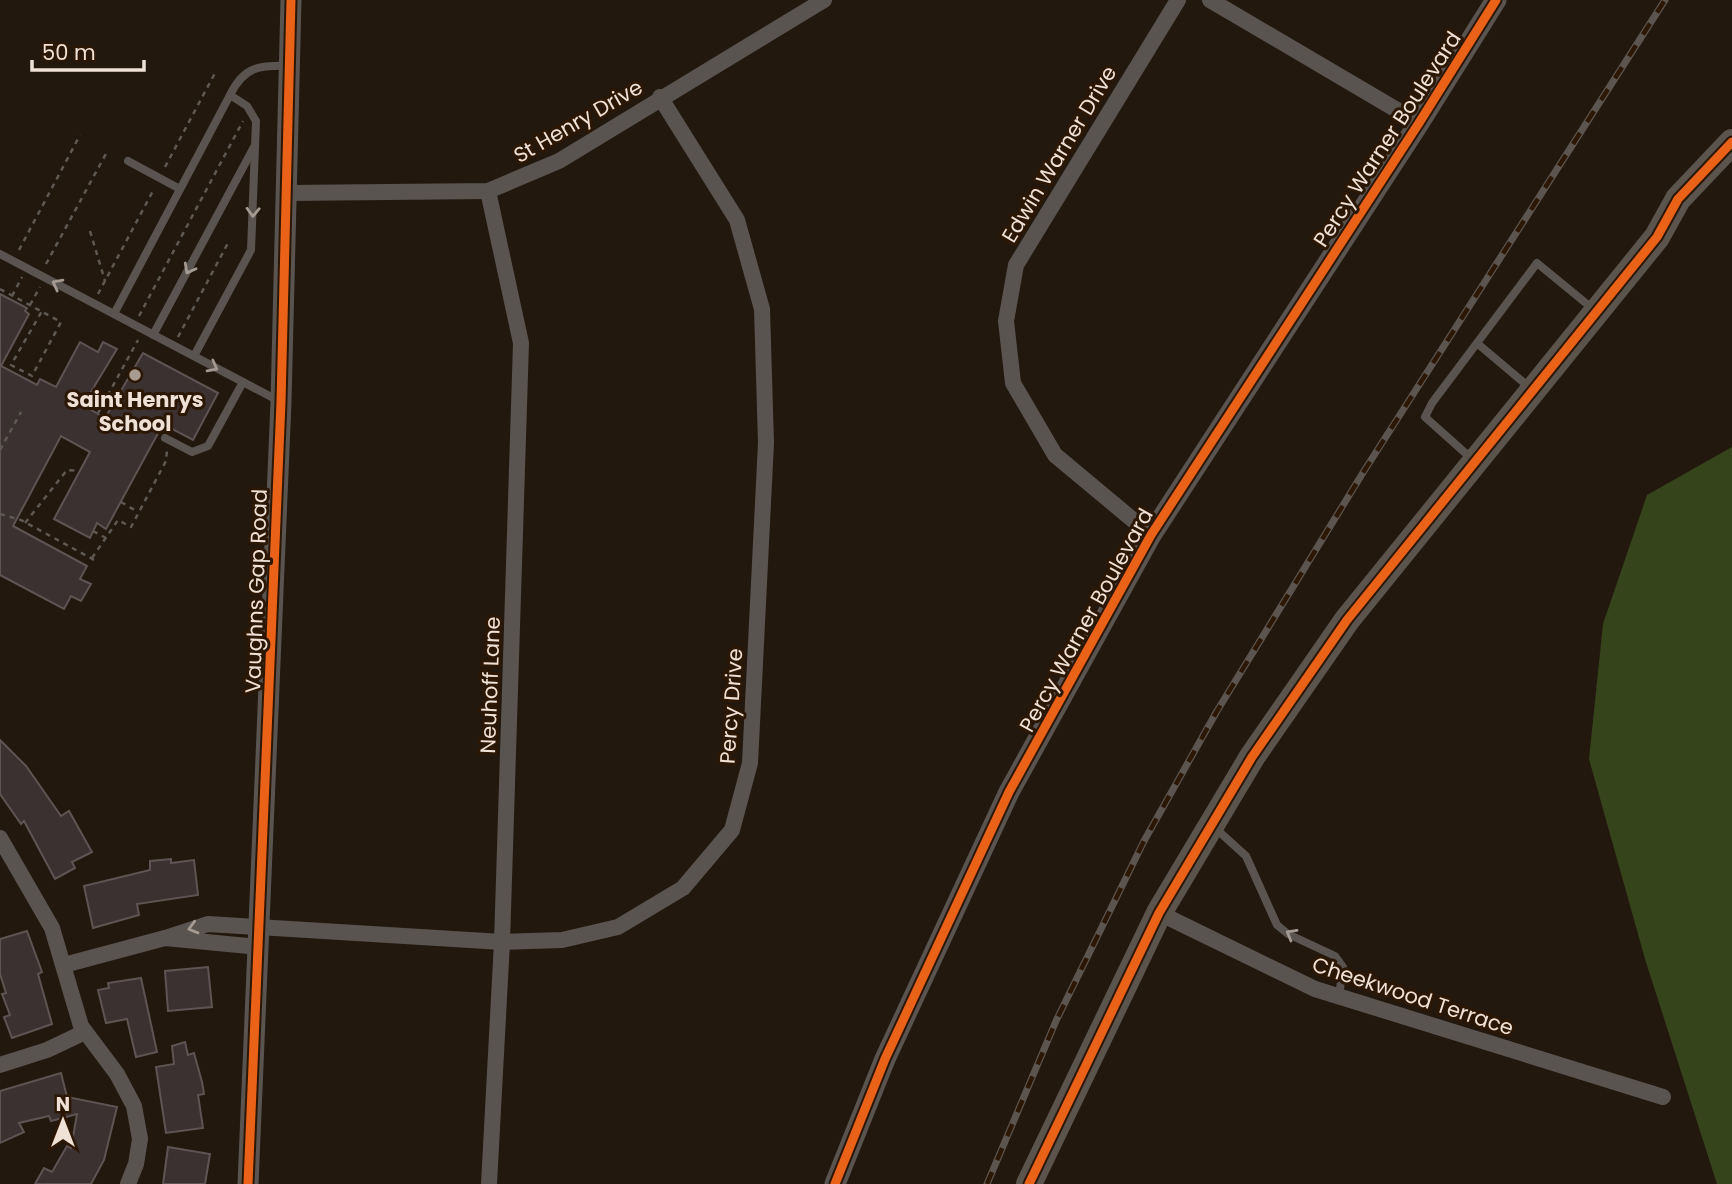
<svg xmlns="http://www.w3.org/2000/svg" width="1732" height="1184" font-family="Poppins,sans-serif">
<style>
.green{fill:#36441c}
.building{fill:#3b3130;stroke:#5f5453;stroke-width:2}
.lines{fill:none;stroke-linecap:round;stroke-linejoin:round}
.path{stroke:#5e5953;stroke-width:2.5;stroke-dasharray:5 5;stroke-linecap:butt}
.service{stroke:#595450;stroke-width:8}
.minor{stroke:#595450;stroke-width:16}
.tertiary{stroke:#595450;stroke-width:21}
.primary{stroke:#5b544d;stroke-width:26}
.rail-casing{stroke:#5c554f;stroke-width:7}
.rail{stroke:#2c1705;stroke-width:4.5;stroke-dasharray:13;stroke-linecap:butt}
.cycleway-casing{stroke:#2c1705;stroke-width:13}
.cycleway{stroke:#ea6118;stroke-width:9}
.oneway{stroke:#a49a92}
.poi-dot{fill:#a89b8f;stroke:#2c1705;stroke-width:2.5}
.labels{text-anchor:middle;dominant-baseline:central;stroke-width:6;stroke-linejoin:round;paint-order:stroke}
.street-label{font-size:21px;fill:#efe1d5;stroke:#2c1705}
.poi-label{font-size:21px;font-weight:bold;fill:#efe1d5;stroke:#2c1705}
</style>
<rect width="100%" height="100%" fill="#23180e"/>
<polygon class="green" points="1732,447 1732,1184 1717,1184 1645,959 1589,759 1603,624 1647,495"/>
<g class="building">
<polygon points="0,294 27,308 25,311 29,314 1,366 37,385 40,379 56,387 80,342 98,352 103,342 117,349 83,405 105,418 143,353 218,393 193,440 163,424 106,529 97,523 90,538 54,519 90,452 61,436 13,526 87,566 80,579 91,584 81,601 71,596 64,609 0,575"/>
<polygon points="0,740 26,766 61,816 69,811 92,852 72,862 75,868 55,879 24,821 21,824 0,794"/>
<polygon points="171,859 171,863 194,860 198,895 137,904 139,915 93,928 84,886 150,870 150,861"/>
<polygon points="27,931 42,972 38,974 52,1024 12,1038 4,1017 10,1015 2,994 6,993 0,974 0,939"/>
<polygon points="208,967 212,1007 168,1011 165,971"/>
<polygon points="141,978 157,1052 136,1057 127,1019 106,1023 98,990 109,988 108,983"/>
<polygon points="185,1042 188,1055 194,1053 202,1082 204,1094 198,1095 203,1128 166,1133 156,1067 174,1064 172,1046"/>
<polygon points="61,1073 67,1097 117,1107 104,1160 91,1184 35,1184 44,1168 52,1172 67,1146 71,1148 77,1114 51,1121 49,1116 19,1123 24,1132 0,1143 0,1091"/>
<polygon points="168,1147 210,1154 205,1184 163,1184"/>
</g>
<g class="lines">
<g class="path">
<polyline points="165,167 215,73"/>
<polyline points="90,231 105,281"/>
<polyline points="19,250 80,135"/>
<polyline points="46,264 108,150"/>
<polyline points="0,289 61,322 32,376 11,365 42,311"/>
<polyline points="98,294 154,189"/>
<polyline points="12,296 22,277"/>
<polyline points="30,305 40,287"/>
<polyline points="139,316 243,121"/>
<polyline points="178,337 228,243"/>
<polyline points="98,413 138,340"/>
<polyline points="0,450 21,412"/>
<polyline points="121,502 138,512"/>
<polyline points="0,514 21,520 98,562"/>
<polyline points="25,523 67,470 79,471"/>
<polyline points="93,531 106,538"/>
<polyline points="92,558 118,520 131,527 166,461 167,450"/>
</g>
<g class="service">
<path d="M 230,95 C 244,66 260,65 290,66"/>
<polyline points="128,161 180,189"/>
<polyline points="0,254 279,401"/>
<polyline points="114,314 230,95 247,106 256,121 251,250 194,356"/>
<polyline points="153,335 254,147"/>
<polyline points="1478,344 1529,387"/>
<polyline points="165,438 192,452 208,446 243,382"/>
<polyline points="1472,459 1425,417 1432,403 1537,263 1593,309"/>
<polyline points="1215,828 1246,856 1277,925 1288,934 1335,956 1343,967 1339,996"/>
</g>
<g class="minor">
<polyline points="1210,0 1419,123"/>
<polyline points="488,191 521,343 502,942 489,1184"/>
<polyline points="287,193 488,191 559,161 824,0"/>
<polyline points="1151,535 1055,455 1013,383 1006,321 1016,265 1178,0"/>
<polyline points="0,838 52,928 81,1026 117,1074 134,1106 140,1139 136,1164 128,1184"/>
<polyline points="1159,913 1315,989 1663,1097"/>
<polyline points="259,947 165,938 208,924 502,942 562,940 618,927 683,888 732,830 750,763 766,443 762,309 737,220 660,97"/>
<polyline points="64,965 165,938"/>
<polyline points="0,1065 47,1050 85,1032"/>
</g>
<g class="tertiary">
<polyline points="248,1184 281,402 291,0"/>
<polyline points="835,1184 885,1059 1009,792 1151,535 1419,123 1496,0"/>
</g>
<polyline class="primary" points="1029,1184 1159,913 1252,757 1347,620 1657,237 1678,199 1732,142"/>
<g class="rail-casing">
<polyline id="rail" points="987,1184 1056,1021 1144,841 1217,711 1364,471 1665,0"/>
</g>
<use href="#rail" class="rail"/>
<g class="cycleway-casing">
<g id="cycleway">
<polyline points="248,1184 281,402 291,0"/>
<polyline points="835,1184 885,1059 1009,792 1151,535 1419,123 1496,0"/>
<polyline points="1029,1184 1159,913 1252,757 1347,620 1657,237 1678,199 1732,142"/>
</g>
</g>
<use href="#cycleway" class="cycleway"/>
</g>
<defs><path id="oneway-chevron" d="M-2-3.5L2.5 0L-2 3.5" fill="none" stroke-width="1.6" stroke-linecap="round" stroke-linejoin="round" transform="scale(1.75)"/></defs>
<g class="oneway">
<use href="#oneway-chevron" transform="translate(253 212) rotate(92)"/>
<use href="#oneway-chevron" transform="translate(189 269) rotate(118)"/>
<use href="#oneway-chevron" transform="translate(57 284) rotate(-152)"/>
<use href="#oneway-chevron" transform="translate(213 367) rotate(28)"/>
<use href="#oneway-chevron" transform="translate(193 928) rotate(164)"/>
<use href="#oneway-chevron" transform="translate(1291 934) rotate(-150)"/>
</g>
<circle class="poi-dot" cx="135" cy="375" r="7"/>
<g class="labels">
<g class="street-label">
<text transform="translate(578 121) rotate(-30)">St Henry Drive</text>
<text transform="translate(1387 139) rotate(-57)">Percy Warner Boulevard</text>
<text transform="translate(1059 154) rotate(-59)">Edwin Warner Drive</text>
<text transform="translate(256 591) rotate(-88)">Vaughns Gap Road</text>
<text transform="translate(1086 620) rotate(-61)">Percy Warner Boulevard</text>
<text transform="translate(490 685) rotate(-88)">Neuhoff Lane</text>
<text transform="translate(731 706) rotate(-86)">Percy Drive</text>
<text transform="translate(1413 996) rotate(18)">Cheekwood Terrace</text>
</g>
<g class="poi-label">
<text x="135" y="399">Saint Henrys<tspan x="135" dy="24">School</tspan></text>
</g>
</g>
<g transform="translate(63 1121)" stroke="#2c1705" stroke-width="5" paint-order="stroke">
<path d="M0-5L12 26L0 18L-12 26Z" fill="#efe1d5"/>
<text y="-10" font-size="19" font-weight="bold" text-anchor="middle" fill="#efe1d5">N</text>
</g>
<path d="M32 60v10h112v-10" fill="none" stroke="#efe1d5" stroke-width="3.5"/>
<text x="42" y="60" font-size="21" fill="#efe1d5" stroke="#2c1705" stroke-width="5" paint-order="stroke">50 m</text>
</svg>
